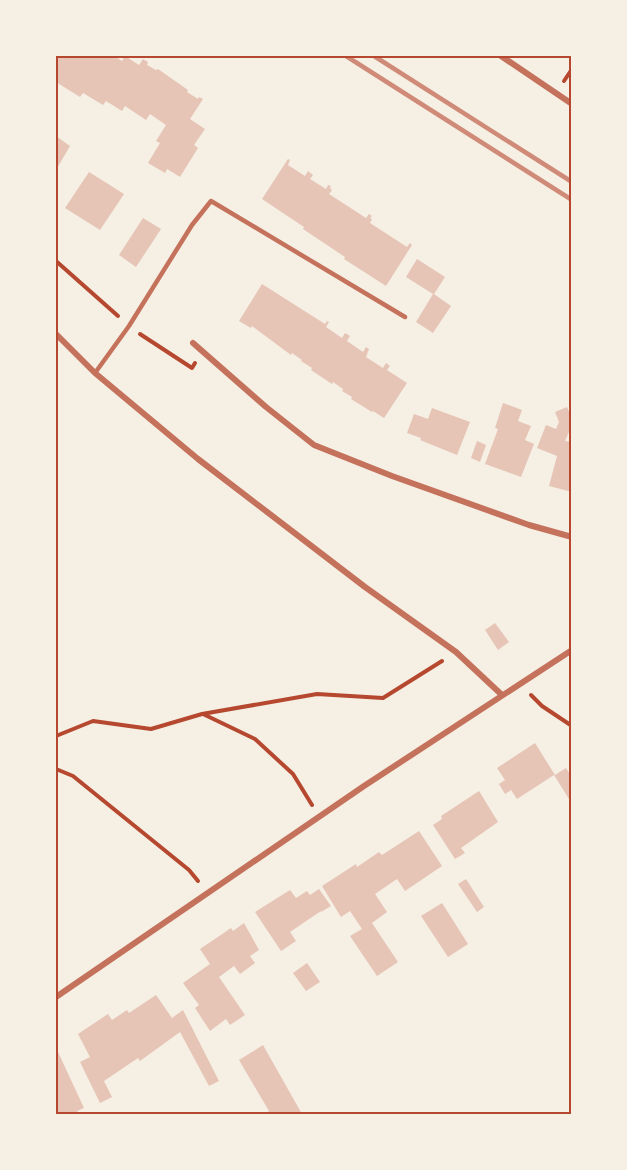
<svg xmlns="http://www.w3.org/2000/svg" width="627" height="1170" font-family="'Public Sans',sans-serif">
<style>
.building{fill:#e6c5b7}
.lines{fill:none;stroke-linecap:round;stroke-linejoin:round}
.path{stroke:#b5482f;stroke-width:4}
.service{stroke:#c5725c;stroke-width:4.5}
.minor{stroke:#c5725c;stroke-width:6}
.rail{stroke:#cf8b77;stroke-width:4.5}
.neatline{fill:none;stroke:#b5482f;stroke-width:2}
</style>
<rect width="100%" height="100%" fill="#f6efe4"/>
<g class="building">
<polygon points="59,56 114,56 122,61 125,56 139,65 143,59 148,62 147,65 156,70 158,69 188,90 187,92 198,99 199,97 203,99 190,119 205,129 194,145 198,148 180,177 167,169 165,173 148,163 160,143 156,141 166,125 150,114 146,120 125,106 122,111 106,101 103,105 83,93 80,97 56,82 56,62"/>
<polygon points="56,136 70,146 56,170"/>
<polygon points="288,159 290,160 288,165 305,176 308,171 313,175 310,179 326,189 328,185 331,186 330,188 332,190 329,194 366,218 369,214 372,216 370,218 372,219 370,223 407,247 410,243 412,245 386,286 344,259 345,257 303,229 304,227 262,199"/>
<polygon points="89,172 124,194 100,230 65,208"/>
<polygon points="143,218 161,229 136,267 119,255"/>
<polygon points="417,259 445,277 434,294 451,306 433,333 416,322 433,294 406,277"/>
<polygon points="262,284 325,324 327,321 329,322 326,327 342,338 345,333 350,336 347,341 363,352 366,347 369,349 366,357 383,368 386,363 390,366 387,370 407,383 384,418 373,411 372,412 351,399 352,397 342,391 343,389 333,382 332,384 311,370 312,368 301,361 302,360 292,353 291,355 252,326 251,328 239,321"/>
<polygon points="503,403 522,410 518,421 531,426 525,440 534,444 521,477 485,464 498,429 495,428"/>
<polygon points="567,407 572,419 572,425 565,441 572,442 572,492 549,486 557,456 537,448 546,425 556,429 559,422 555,412"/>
<polygon points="432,408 470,422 457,455 420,440 421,438 407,433 414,414 428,419"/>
<polygon points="477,441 486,445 480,462 471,458"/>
<polygon points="495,623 509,642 498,650 485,630"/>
<polygon points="535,743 555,775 566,768 572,777 572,798 569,799 554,775 517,799 511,790 505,794 499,784 505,780 497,768"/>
<polygon points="479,791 498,822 461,848 465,853 455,859 433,825 442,819 441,816"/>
<polygon points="419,831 442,866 405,891 397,879 375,894 387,912 372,923 398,962 377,976 350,936 362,929 350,911 341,917 322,886 356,864 357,867 379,852 382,855"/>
<polygon points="466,879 484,907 477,912 458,884"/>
<polygon points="319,889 331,906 321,912 321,911 290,932 296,941 281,951 255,912 290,890 296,898 307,891 310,895"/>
<polygon points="442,903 468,944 448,957 421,916"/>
<polygon points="244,923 259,950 250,956 255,963 240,974 234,966 219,977 245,1015 230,1025 226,1019 210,1031 195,1008 199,1005 183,983 210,964 200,949 231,928 233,931"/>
<polygon points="307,963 320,982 306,991 293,973"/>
<polygon points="156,995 172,1018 183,1010 219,1081 209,1086 180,1032 140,1061 138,1058 104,1081 112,1097 100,1103 80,1062 90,1057 78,1034 108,1014 112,1020 127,1010 129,1013"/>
<polygon points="263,1045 302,1114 263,1114 269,1111 239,1060"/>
<polygon points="58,1052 84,1108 77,1111 79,1114 56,1114 56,1053"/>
</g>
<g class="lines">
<g class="path">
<polyline points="564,81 572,69"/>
<polyline points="56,261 118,316"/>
<polyline points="140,334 192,368 195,363"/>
<polyline points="531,695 542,706 572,726"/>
<polyline points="203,714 255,739 293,774 312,805"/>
<polyline points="56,736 93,721 151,729 202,714 317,694 383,698 442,661"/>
<polyline points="56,769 73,776 189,870 198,881"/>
</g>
<polyline class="service" points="95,373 129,326 192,225 211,201 405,317"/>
<g class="minor">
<polyline points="501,56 572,104"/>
<polyline points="56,334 95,373 198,459 365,587 456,652 502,695"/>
<polyline points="193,343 266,407 314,445 392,476 529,525 572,537"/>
<polyline points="56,997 364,786 572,650"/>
</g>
<g class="rail">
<polyline points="346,56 572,200"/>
<polyline points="374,56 572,182"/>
</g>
</g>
<rect width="627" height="1170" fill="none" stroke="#f6efe4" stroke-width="114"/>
<rect x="57" y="57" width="513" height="1056" class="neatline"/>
</svg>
